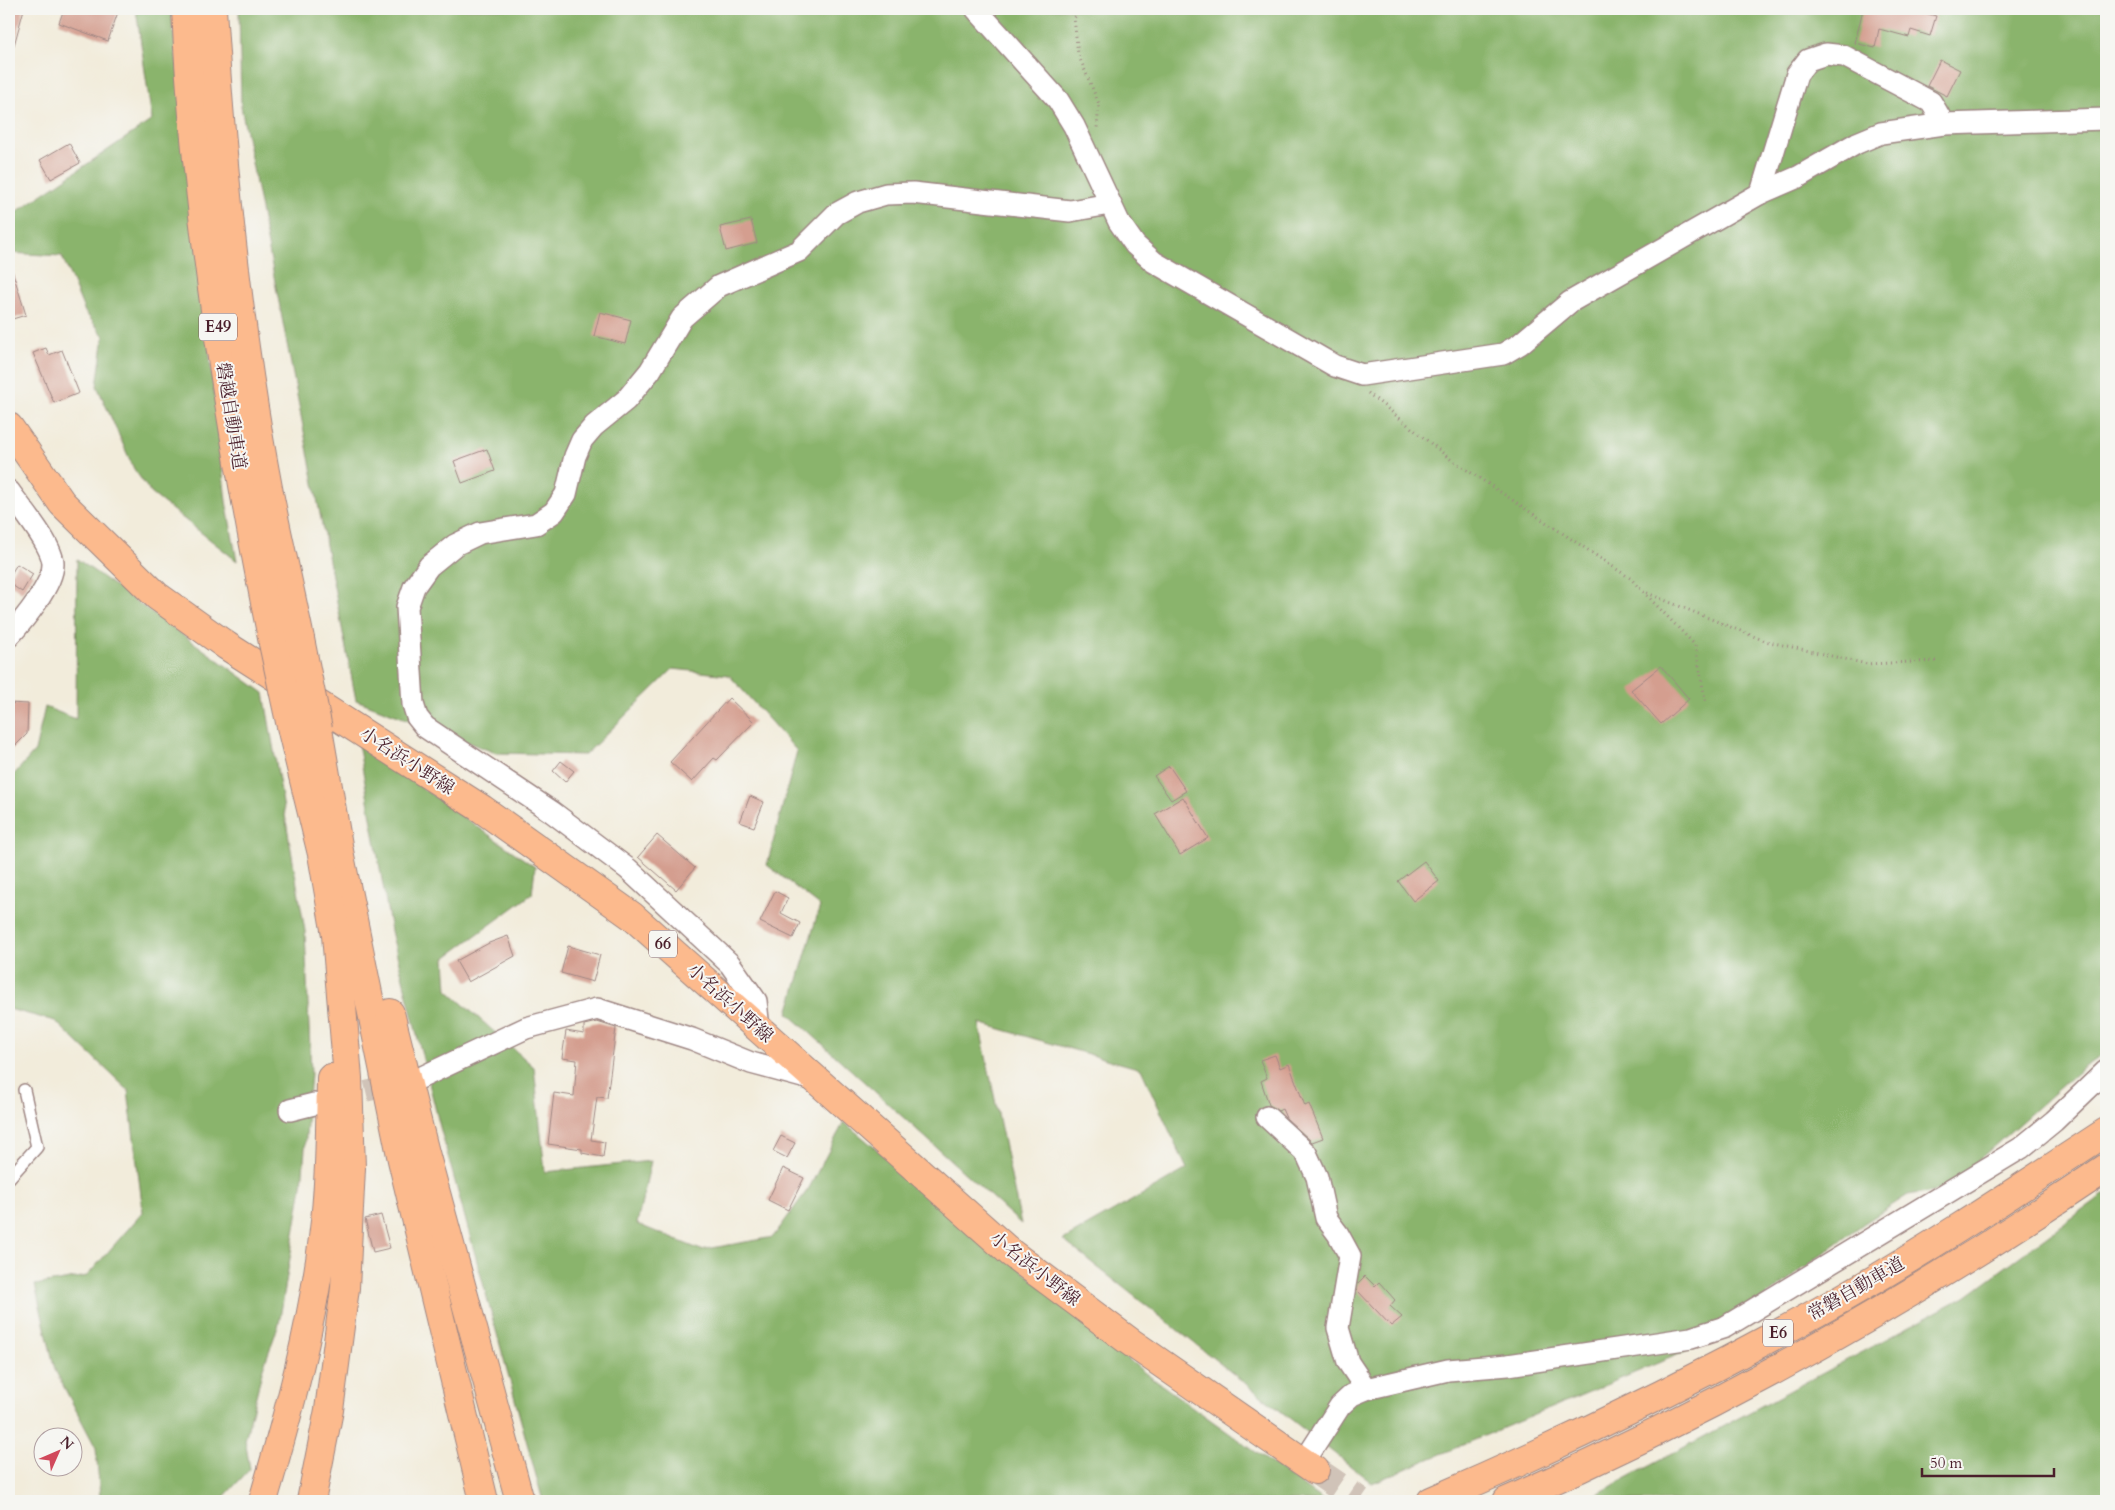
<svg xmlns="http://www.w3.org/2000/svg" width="2115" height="1510" font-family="Cardo,'Noto Serif JP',serif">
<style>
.forest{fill:#8ab46c;stroke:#6a6a4c}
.building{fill:#d49e8f}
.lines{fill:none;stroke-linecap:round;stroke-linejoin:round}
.street-tunnel{stroke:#d0c3b8;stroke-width:21;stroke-dasharray:21 11;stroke-linecap:butt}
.primary-tunnel{stroke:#d0c3b8;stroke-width:28;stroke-dasharray:28 14;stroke-linecap:butt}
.lane-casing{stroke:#9e8683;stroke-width:14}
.street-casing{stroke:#9e8683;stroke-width:24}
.primary-casing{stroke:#9e8683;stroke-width:30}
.highway-casing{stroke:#9e8683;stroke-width:30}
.path{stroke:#9e8683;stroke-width:3;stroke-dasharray:1 4;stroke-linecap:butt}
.lane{stroke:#fff;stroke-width:11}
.street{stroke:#fff;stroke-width:21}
.primary{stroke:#fcba8d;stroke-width:28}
.highway{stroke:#fcba8d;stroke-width:28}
.highway-bridge-casing{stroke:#9e8683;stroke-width:30;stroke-linecap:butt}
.highway-bridge{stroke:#fcba8d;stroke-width:28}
.labels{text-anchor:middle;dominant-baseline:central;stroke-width:4;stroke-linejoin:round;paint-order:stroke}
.shield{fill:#f6f6f2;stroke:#7e6067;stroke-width:1}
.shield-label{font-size:16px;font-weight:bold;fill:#4a1f2b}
.street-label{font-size:18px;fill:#4a1f2b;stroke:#f6f6f2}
</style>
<rect width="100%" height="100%" fill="#f6f6f2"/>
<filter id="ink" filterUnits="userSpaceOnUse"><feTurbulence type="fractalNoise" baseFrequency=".02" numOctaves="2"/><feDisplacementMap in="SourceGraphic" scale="10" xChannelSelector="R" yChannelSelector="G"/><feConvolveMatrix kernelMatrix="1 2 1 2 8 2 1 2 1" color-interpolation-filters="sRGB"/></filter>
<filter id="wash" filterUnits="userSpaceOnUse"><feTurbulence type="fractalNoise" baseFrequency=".0096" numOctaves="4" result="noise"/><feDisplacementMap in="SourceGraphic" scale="20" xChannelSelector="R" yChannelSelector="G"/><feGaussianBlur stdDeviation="1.12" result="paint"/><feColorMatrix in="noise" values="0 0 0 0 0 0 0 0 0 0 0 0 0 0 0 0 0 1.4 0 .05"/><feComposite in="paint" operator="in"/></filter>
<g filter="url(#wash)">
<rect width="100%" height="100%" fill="#f2ecdb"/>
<g class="forest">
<polygon points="136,9 171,9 226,501 237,561 151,493 134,469 97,386 104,336 85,312 62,256 9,253 9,217 152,120"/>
<polygon points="239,9 2106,9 2106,1053 2076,1073 1946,1189 1908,1195 1863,1224 1701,1345 1372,1483 1063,1240 1187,1169 1141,1069 979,1023 1021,1224 788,1013 820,906 767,865 797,751 729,675 673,669 585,755 496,753 356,700 241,106"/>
<polygon points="77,559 264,693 305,931 311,1074 302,1186 279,1324 263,1368 245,1440 250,1469 220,1501 97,1501 100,1497 96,1448 55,1370 35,1285 87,1276 143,1212 128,1090 55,1021 9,1009 9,780 35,751 45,707 76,719"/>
<polygon points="358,743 535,867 532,894 445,958 447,990 534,1067 545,1172 651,1161 637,1224 701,1250 773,1237 809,1188 844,1122 1145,1373 1324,1501 543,1501 440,1127 391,931"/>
<polygon points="2106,1193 2106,1501 1584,1501 1966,1296"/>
</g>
<g id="blocks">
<g class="building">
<polygon points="9,9 24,9 13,49 9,49"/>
<polygon points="64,9 119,9 108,41 59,23"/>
<polygon points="1863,9 1918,9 1917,11 1936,16 1930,36 1911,30 1909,37 1879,29 1875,48 1855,43"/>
<polygon points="1940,60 1960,70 1947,96 1927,86"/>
<polygon points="69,143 80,163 51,179 40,160"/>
<polygon points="751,220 757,243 726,251 720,227"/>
<polygon points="12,270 26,315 9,320 9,271"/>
<polygon points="600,312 631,320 625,344 594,336"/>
<polygon points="46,348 49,355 62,350 79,393 54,403 33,353"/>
<polygon points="487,449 495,471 462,483 454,461"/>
<polygon points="17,564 33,574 22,592 9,583 9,577"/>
<polygon points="1661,666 1689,699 1661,724 1631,690"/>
<polygon points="729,698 754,722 717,760 714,758 692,782 670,762"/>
<polygon points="9,703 28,704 27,734 9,752"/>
<polygon points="561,761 574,771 565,782 553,771"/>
<polygon points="1169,766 1186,791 1171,800 1154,776"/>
<polygon points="750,796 764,802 754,827 740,822"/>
<polygon points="1183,797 1208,838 1180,855 1155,814"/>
<polygon points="657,835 695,868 676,890 638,857"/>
<polygon points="1424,861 1439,881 1413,901 1398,881"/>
<polygon points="775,891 788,898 781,913 800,923 793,938 760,922"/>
<polygon points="508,936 515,956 468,982 456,961 489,943"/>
<polygon points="568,946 600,955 593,982 561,973"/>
<polygon points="597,1022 616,1028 607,1098 597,1097 591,1140 605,1142 603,1157 582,1153 582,1149 548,1144 554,1093 574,1096 577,1060 562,1058 566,1031 584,1034 584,1025"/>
<polygon points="1275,1055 1280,1068 1289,1064 1305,1106 1309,1104 1323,1138 1312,1142 1286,1118 1282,1109 1278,1111 1269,1105 1261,1081 1267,1078 1260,1060"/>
<polygon points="781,1136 795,1143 787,1158 773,1151"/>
<polygon points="783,1168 804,1178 788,1210 768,1200"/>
<polygon points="381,1215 390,1248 373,1252 365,1219"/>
<polygon points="1365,1276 1375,1286 1379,1282 1395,1300 1390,1306 1402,1317 1391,1326 1357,1290 1358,1283"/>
</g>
</g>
</g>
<g filter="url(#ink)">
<use href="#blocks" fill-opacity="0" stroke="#9e8683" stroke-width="1"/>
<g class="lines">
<polyline class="street-tunnel" points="335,1099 400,1083"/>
<polyline class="primary-tunnel" points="1315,1470 1360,1501"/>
<g class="lane-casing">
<polyline id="lane" points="9,1178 37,1147 24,1090"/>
</g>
<g class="street-casing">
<g id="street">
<polyline points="976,9 1058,100 1074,126 1119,222 1135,245 1154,262 1335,366 1362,375 1503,354 1520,344 1570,302 1761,193 1797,74 1808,60 1826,54 1844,56 1931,102 1944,124 2106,119"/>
<polyline points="1761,193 1798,177 1857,143 1881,133 1944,124"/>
<path d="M 9,491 C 20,507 53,545 53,564 C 53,585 23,621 9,636"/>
<polyline points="759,1029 756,1001 730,964 628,869 552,812 425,727 417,717 413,704 407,607 414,587 429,566 455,545 480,533 536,524 554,512 566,494 575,456 582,440 594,426 626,400 650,371 682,318 719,286 799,251 836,214 858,202 886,194 913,193 1070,211 1110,204"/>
<polyline points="420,1078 526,1028 597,1009 692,1039 751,1063 814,1080"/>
<polyline points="290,1110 314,1104"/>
<polyline points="1267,1117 1306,1153 1317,1177 1326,1218 1338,1234 1350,1256 1338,1328 1348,1362 1366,1389"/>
<polyline points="1304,1462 1340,1406 1352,1395 1366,1389 1448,1370 1508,1365 1691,1338 1725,1327 2021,1148 2054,1121 2106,1071"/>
</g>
</g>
<g class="primary-casing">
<polyline id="primary" points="9,427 62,503 157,596 227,646 482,809 632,916 1011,1253 1129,1341 1315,1470"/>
</g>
<g class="highway-casing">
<g id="highway">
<path d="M 186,9 C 196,222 231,434 273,643"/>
<path d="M 212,9 C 222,168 238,331 268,488 C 278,539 290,589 300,639"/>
<polyline points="318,729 339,851 402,1160 484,1501"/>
<polyline points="292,731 322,854 336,935 348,1078 351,1168 345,1288 329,1410 311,1501"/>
<polyline points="390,1013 425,1153 520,1501"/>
<path d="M 263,1501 C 288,1415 312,1328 323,1238 C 330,1185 330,1131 331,1078"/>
<path d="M 1431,1501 C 1571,1441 1708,1374 1841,1299 C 1932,1247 2019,1189 2106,1132"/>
<path d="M 1507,1501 C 1716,1410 1917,1296 2106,1168"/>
</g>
</g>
<g class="path">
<polyline points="1082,9 1074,18 1078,54 1099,104 1097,128"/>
<polyline points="1368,393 1449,458 1630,578 1695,645 1706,704"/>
<polyline points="1647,593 1765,641 1867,664 1936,661"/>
</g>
<use href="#lane" class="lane"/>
<use href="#street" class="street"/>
<use href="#primary" class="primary"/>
<use href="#highway" class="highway"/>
<g class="highway-bridge-casing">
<g id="highway-bridge">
<polyline points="300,639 318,729"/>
<polyline points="273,643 292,731"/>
</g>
</g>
<use href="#highway-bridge" class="highway-bridge"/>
</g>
</g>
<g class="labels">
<g class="shield">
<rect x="199" y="313.5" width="38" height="27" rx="4"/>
<rect x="649" y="930.5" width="28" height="27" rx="4"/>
<rect x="1763" y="1319.5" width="30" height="27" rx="4"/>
</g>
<g class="shield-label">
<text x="218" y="327">E49</text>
<text x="663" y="944">66</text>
<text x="1778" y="1333">E6</text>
</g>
<g class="street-label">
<text transform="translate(231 416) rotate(81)">磐越自動車道</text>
<text transform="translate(407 761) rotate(33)">小名浜小野線</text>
<text transform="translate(730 1003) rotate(42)">小名浜小野線</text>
<text transform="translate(1035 1269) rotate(38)">小名浜小野線</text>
<text transform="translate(1856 1289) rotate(-30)">常磐自動車道</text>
</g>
</g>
<rect width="2115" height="1510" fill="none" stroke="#f6f6f2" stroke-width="30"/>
<g transform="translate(58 1452) rotate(45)"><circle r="24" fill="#f6f6f2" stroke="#b1a0a2"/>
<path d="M0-4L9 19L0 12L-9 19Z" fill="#d1495b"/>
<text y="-8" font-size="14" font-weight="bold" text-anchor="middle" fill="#4a1f2b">N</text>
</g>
<path d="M1922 1468v8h132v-8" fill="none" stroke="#4a1f2b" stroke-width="2.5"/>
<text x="1930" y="1468" font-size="15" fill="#4a1f2b" stroke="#f6f6f2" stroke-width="4" paint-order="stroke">50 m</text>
</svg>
